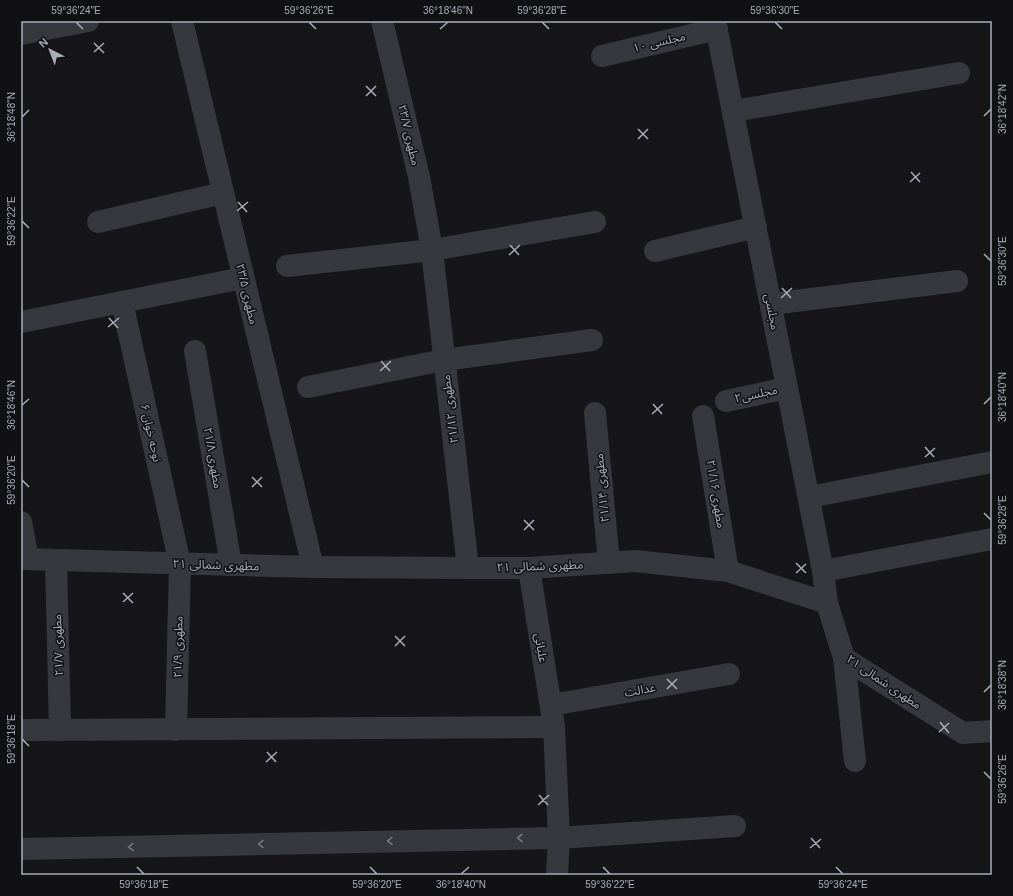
<svg xmlns="http://www.w3.org/2000/svg" width="1013" height="896" font-family="Helvetica,'Noto Sans Arabic',sans-serif">
<style>
.lines{fill:none;stroke-linecap:round;stroke-linejoin:round}
.street{stroke:#37383d;stroke-width:22}
.oneway{stroke:#757881}
.ticks{fill:none;stroke:#a8adb8;stroke-width:1.5}
.labels{text-anchor:middle;dominant-baseline:central;stroke-width:3;stroke-linejoin:round;paint-order:stroke}
.street-label{font-size:12px;fill:#a8adb8;stroke:#111113}
.neatline{fill:none;stroke:#a8adb8;stroke-width:1.5}
.ticks-label{font-size:10px;text-anchor:middle;fill:#a8adb8}
</style>
<rect width="100%" height="100%" fill="#161618"/>
<g class="lines">
<g class="street">
<polyline points="182,21 313,567"/>
<polyline points="382,21 419,177 432,250 468,568"/>
<polyline points="715,21 823,571 827,603"/>
<polyline points="21,34 88,21"/>
<polyline points="602,56 717,29"/>
<polyline points="733,111 959,73"/>
<polyline points="98,222 223,193"/>
<polyline points="655,251 756,227"/>
<polyline points="287,266 432,250 595,222"/>
<polyline points="122,302 180,564 176,730"/>
<polyline points="771,304 957,281"/>
<polyline points="21,322 243,278"/>
<polyline points="195,351 231,565"/>
<polyline points="308,387 444,360 592,340"/>
<polyline points="726,401 787,388"/>
<polyline points="595,413 609,563"/>
<polyline points="703,416 728,571"/>
<polyline points="809,497 992,462"/>
<polyline points="21,522 28,559"/>
<polyline points="21,559 313,567 468,568 529,568 635,561 728,571 827,603 844,658 963,733 992,731"/>
<polyline points="56,560 60,730"/>
<polyline points="529,568 554,727 559,838 557,875"/>
<polyline points="823,571 992,539"/>
<polyline points="844,658 855,761"/>
<polyline points="551,705 729,674"/>
<polyline points="21,730 554,727"/>
<polyline points="21,849 559,838 735,826"/>
</g>
</g>
<defs><path id="oneway-chevron" d="M-2-3.5L2.5 0L-2 3.5" fill="none" stroke-width="1.6" stroke-linecap="round" stroke-linejoin="round"/></defs>
<g class="oneway">
<use href="#oneway-chevron" transform="translate(520 838) rotate(179)"/>
<use href="#oneway-chevron" transform="translate(390 841) rotate(179)"/>
<use href="#oneway-chevron" transform="translate(261 844) rotate(179)"/>
<use href="#oneway-chevron" transform="translate(131 847) rotate(179)"/>
</g>
<path class="ticks" d="M 76,22 L 83,29M 309,22 L 316,29M 542,22 L 549,29M 775,22 L 782,29M 440,29 L 448,22M 94,43 L 104,53M 94,52 L 104,43M 366,86 L 376,96M 366,96 L 376,86M 984,116 L 991,109M 22,117 L 29,110M 638,129 L 648,139M 638,139 L 648,129M 911,172 L 920,182M 910,182 L 920,173M 238,202 L 247,212M 237,211 L 248,202M 22,221 L 29,228M 510,245 L 519,255M 984,254 L 991,261M 509,255 L 520,245M 782,288 L 791,298M 781,298 L 792,288M 109,318 L 118,328M 108,327 L 119,318M 381,361 L 390,371M 380,371 L 391,361M 653,404 L 662,414M 984,404 L 991,397M 22,405 L 29,399M 652,414 L 663,404M 925,447 L 934,457M 925,457 L 935,448M 252,477 L 262,487M 22,480 L 29,487M 252,487 L 262,477M 984,513 L 991,520M 524,520 L 534,530M 524,530 L 534,520M 796,563 L 806,573M 796,573 L 806,564M 123,593 L 133,603M 123,602 L 133,593M 395,636 L 405,646M 395,646 L 405,636M 667,679 L 677,689M 667,689 L 677,679M 984,692 L 991,685M 940,722 L 949,733M 939,732 L 949,723M 22,739 L 29,746M 267,752 L 276,762M 266,762 L 277,752M 984,772 L 991,779M 539,795 L 548,805M 538,805 L 549,795M 811,838 L 820,848M 810,848 L 821,839M 137,867 L 144,874M 370,867 L 377,874M 603,867 L 610,874M 836,867 L 843,874M 461,874 L 469,867"/>
<g class="labels">
<g class="street-label">
<text transform="translate(659 42) rotate(-13)">مجلسی ۱۰</text>
<text transform="translate(409 135) rotate(77)">مطهری ۲۳/۷</text>
<text transform="translate(247 294) rotate(77)">مطهری ۲۳/۵</text>
<text transform="translate(772 312) rotate(79)">مجلسی</text>
<text transform="translate(756 394) rotate(-12)">مجلسی۲</text>
<text transform="translate(450 409) rotate(-97)">مطهری ۲۱/۱۲</text>
<text transform="translate(151 433) rotate(77)">نوحه خوان ۶</text>
<text transform="translate(213 458) rotate(80)">مطهری ۲۱/۸</text>
<text transform="translate(602 488) rotate(-95)">مطهری ۲۱/۱۴</text>
<text transform="translate(716 494) rotate(81)">مطهری ۲۱/۱۶</text>
<text transform="translate(216 565) rotate(2)">مطهری شمالی ۲۱</text>
<text transform="translate(540 566) rotate(-2)">مطهری شمالی ۲۱</text>
<text transform="translate(58 645) rotate(-92)">مطهری ۲۱/۷</text>
<text transform="translate(178 647) rotate(-89)">مطهری ۲۱/۹</text>
<text transform="translate(541 648) rotate(81)">علیائی</text>
<text transform="translate(884 682) rotate(34)">مطهری شمالی ۲۱</text>
<text transform="translate(640 690) rotate(-10)">عدالت</text>
</g>
</g>
<rect width="1013" height="896" fill="none" stroke="#111113" stroke-width="44"/>
<g transform="translate(50 50) rotate(318)" stroke="#111113" stroke-width="3" paint-order="stroke">
<path d="M0-3L7 15L0 10L-7 15Z" fill="#a8adb8"/>
<text y="-6" font-size="11" font-weight="bold" text-anchor="middle" fill="#a8adb8">N</text>
</g>
<rect x="22" y="22" width="969" height="852" class="neatline"/>
<g class="ticks-label">
<text x="76" y="14">59°36'24"E</text>
<text x="309" y="14">59°36'26"E</text>
<text x="448" y="14">36°18'46"N</text>
<text x="542" y="14">59°36'28"E</text>
<text x="775" y="14">59°36'30"E</text>
<text transform="translate(1002 109) rotate(-90)" y="4">36°18'42"N</text>
<text transform="translate(11 117) rotate(-90)" y="4">36°18'48"N</text>
<text transform="translate(11 221) rotate(-90)" y="4">59°36'22"E</text>
<text transform="translate(1002 261) rotate(-90)" y="4">59°36'30"E</text>
<text transform="translate(1002 397) rotate(-90)" y="4">36°18'40"N</text>
<text transform="translate(11 405) rotate(-90)" y="4">36°18'46"N</text>
<text transform="translate(11 480) rotate(-90)" y="4">59°36'20"E</text>
<text transform="translate(1002 520) rotate(-90)" y="4">59°36'28"E</text>
<text transform="translate(1002 685) rotate(-90)" y="4">36°18'38"N</text>
<text transform="translate(11 739) rotate(-90)" y="4">59°36'18"E</text>
<text transform="translate(1002 779) rotate(-90)" y="4">59°36'26"E</text>
<text x="144" y="888">59°36'18"E</text>
<text x="377" y="888">59°36'20"E</text>
<text x="461" y="888">36°18'40"N</text>
<text x="610" y="888">59°36'22"E</text>
<text x="843" y="888">59°36'24"E</text>
</g>
</svg>
